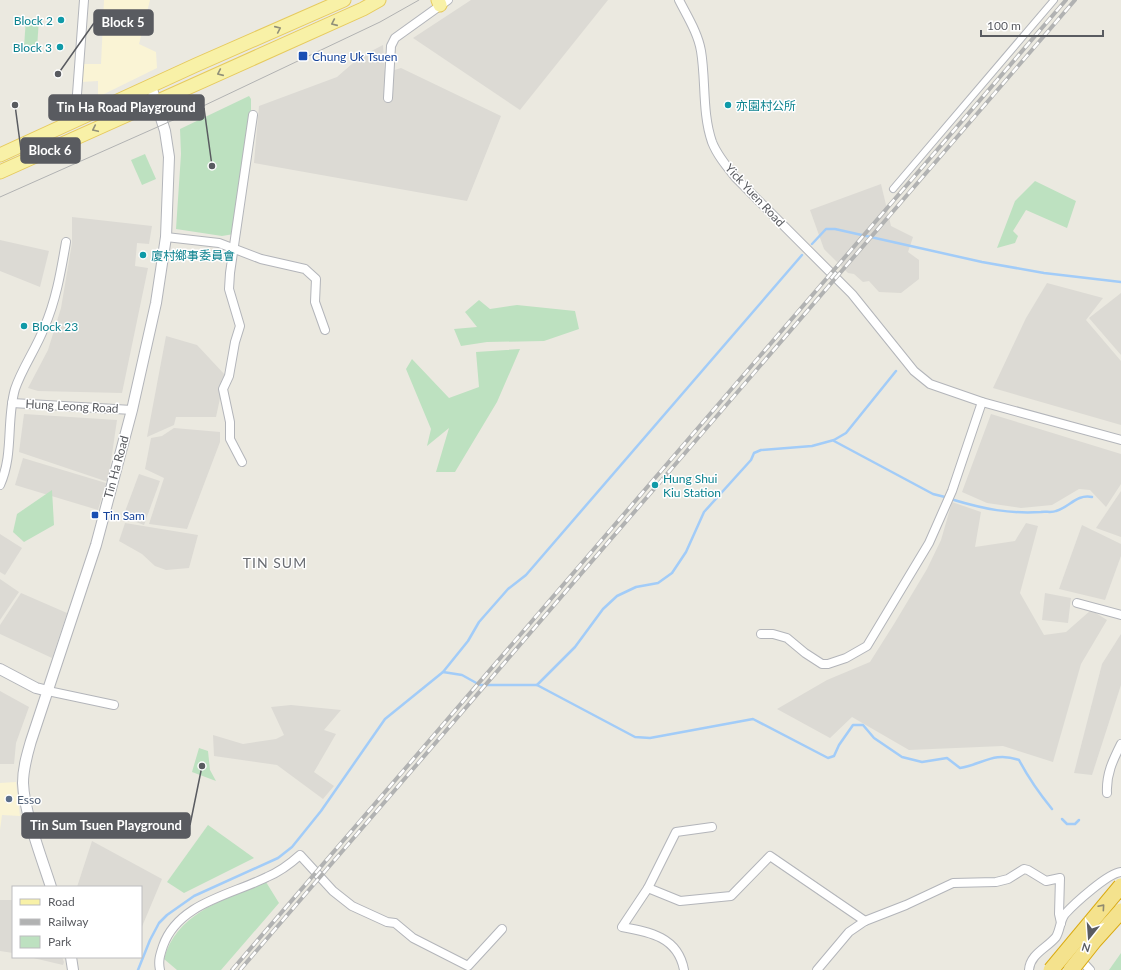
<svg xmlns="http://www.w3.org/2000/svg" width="1121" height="970" font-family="Lato,'Noto Sans SC',sans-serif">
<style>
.commercial{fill:#faf4d5}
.industrial{fill:#dcdad4}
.green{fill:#bde1c0}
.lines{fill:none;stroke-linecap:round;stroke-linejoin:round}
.stream{stroke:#a2ccf8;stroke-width:2.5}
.pedestrian-casing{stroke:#b3b5ba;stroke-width:8}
.minor-casing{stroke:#b3b5ba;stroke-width:10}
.tertiary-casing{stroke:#b3b5ba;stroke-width:12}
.primary-casing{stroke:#e6ca5e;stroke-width:15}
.pedestrian{stroke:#fff;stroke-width:6}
.minor{stroke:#fff;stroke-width:8}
.tertiary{stroke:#fff;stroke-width:10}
.primary{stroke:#f8f1a7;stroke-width:13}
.tram{stroke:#b1b2b2;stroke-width:1}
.rail-casing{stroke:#b1b2b2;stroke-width:4}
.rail{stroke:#fff;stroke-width:2.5;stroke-dasharray:8;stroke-linecap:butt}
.motorway-bridge-casing{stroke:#daaa11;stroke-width:17;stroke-linecap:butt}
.motorway-bridge{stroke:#f4e28d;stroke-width:15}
.oneway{stroke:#919079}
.oneway2{stroke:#8f8a70}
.culture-dot{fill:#0f9aa8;stroke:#fff;stroke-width:1.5}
.transit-dot{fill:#1a4fb4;stroke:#fff;stroke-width:1.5}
.service-dot{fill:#5c6f8a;stroke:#fff;stroke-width:1.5}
.labels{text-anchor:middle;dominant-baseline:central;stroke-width:3;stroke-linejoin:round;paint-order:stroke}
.culture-label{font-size:12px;fill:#0d838f;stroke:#fff;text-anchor:start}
.transit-label{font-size:12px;fill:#164399;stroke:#fff;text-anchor:start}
.street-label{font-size:12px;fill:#595b60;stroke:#fff}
.service-label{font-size:12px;fill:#4e5e75;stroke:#fff;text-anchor:start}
.quarter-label{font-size:14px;letter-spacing:1px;fill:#6a6d72;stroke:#fff}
.leader{fill:none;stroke:#595b60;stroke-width:1.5}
.callout-dot{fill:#595b60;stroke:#fff;stroke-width:1.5}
.callout{fill:#595b60;stroke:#595b60;stroke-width:1.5}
.callout-label{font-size:13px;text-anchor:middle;font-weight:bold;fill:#fff}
</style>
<rect width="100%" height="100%" fill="#ebe9e0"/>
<g class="commercial">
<polygon points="104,0 150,0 139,44 156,52 157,68 98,97 98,81 81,82 82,64 101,64"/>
<polygon points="16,782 20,816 2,815 0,830 0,783"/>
</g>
<g class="industrial">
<polygon points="471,0 608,0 520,110 413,38"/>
<polygon points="383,45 385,73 401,68 501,116 467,201 254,163 259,106 337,77 360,57"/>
<polygon points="881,184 891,226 913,237 908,252 919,260 919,279 901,293 879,292 869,281 863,282 854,274 848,273 824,249 810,210"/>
<polygon points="72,217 152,226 149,244 137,243 135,266 148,268 122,393 38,391 28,388 48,350 61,308 72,243"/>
<polygon points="0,240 49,251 40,287 0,271"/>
<polygon points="1047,283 1103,298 1086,320 1121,361 1121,425 993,388 1026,318"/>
<polygon points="1121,293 1121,355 1089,318"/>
<polygon points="166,336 197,345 225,375 216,417 176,417 174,425 147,437"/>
<polygon points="24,414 117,420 108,482 19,452"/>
<polygon points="991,414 1121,454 1121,484 1106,507 1090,490 1079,489 1052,505 1021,508 987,503 962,492"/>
<polygon points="174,428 220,432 220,442 187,529 149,524 164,478 145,469 151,438 162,436"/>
<polygon points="23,458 106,483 98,510 15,485"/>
<polygon points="139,474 160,481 144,525 123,517"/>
<polygon points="1121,491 1121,537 1096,528"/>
<polygon points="952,502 981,512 975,547 1015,541 1026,523 1038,526 1020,593 1044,635 1066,632 1091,610 1107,620 1081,664 1053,762 1003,746 909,750 852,717 830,738 777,709 827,680 870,662 894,624 927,569 941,540"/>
<polygon points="125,523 198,535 189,568 166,570 155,566 142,554 119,541"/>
<polygon points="1082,525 1121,544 1121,556 1105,600 1059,589"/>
<polygon points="0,534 22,548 5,575 0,572"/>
<polygon points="0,579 19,592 0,620"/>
<polygon points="21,593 67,613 52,658 0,634 0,625"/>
<polygon points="1045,593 1071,598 1068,623 1042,620"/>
<polygon points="1121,634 1121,685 1092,775 1074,773 1102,664"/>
<polygon points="0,691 29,707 16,743 14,764 0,764 0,778"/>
<polygon points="291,705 341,710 324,730 336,734 314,772 334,786 323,799 277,765 214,756 213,735 243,744 276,739 284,735 271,707"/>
<polygon points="92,841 162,879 141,929 141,887 77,887"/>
<polygon points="0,900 13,900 13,953 0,951"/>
<polygon points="29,957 62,957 64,962 63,965"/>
</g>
<g class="green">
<polygon points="26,18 39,19 37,48 24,47"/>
<polygon points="249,96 251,99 251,113 234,234 222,236 176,229 181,154 180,129"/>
<polygon points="145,154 156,179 142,185 131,160"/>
<polygon points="1035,181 1076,201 1067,228 1026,210 1013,231 1018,236 1015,243 997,248 1015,201"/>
<polygon points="479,300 490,309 517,305 575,311 579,329 544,341 487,342 461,346 454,329 477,327 465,312"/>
<polygon points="520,349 497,402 455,472 436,472 449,428 427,446 431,429 406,369 412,359 449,398 479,387 476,352"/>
<polygon points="52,490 54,525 24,542 13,532 17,514"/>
<polygon points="199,748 208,751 210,770 216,781 192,772"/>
<polygon points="208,825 254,858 184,893 167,882"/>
<path d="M 266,882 L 279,903 L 221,970 L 177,970 L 164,959 C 177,911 226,900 266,882 Z"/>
<polygon points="1121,953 1121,970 1109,970"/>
</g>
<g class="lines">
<g class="stream">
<polyline points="812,244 826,229 835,229 982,262 1044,273 1121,282"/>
<polyline points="834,441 933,494 945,497"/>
<path d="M 954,500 C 984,509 1009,514 1041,512 C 1045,511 1052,513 1056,511 C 1070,507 1076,494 1092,497"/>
<path d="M 443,672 L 462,675 L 480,685 L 537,685 L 635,737 L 650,738 L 753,719 L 828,758 L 834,756 L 839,745 L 853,725 L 863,725 L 874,738 L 902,757 L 922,762 L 947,758 L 960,768 C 983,764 994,751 1019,760 C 1029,779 1039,793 1052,809"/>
<polyline points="537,685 575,647 603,609 617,596 636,587 658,583 672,573 686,552 704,512 751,460 754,453 761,450 812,446 834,440 846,433 896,371"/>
<polyline points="1062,819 1067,824 1075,824 1079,820"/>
<polyline points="138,970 150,940 159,923 167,915 194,896 278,858 292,847 321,811 385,719 443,672 468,641 479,622 508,589 526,575 802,255"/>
</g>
<g class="pedestrian-casing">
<polyline id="pedestrian" points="893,189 1054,0"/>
</g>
<g class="minor-casing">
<g id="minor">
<path d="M 679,0 C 687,16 698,33 701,51 C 706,81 702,113 712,142 C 717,155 727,167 736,178 L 852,294 L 914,371 L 930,384 L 982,402 L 1121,440"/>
<polyline points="388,98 391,46 395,38 448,0"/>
<polyline points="75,121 84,0"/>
<polyline points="166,237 219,243 261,259 305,269 316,279 315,302 325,330"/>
<polyline points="12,403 132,410"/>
<polyline points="242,462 230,439 230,422 223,389 229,376 235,342 240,326 229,289 230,273 253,115"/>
<path d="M 0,485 C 14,454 6,420 15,389 C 22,368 36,349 44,328 C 56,301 61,271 66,242"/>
<polyline points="1077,603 1121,615"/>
<polyline points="761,634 773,634 787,638 805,653 822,664 828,664 846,658 867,646 929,543 952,491 982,402"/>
<polyline points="48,691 114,705"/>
<path d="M 1107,793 C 1106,774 1113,760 1121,744"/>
<polyline points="648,888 676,832 712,827"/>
<polyline points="1079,958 1090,970"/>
<path d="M 160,970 C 158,961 160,955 163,946 C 178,903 231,895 267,877 C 279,872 290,864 300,855 L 333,891 L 352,906 L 387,922 L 395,923 L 413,938 L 468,966 L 502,929"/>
<path d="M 684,970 C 678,937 650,932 622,927 L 648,888 L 680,901 L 731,896 L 770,856 L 865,921"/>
<polyline points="817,970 849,932 865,921 906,905 953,883 996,882 1008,879 1024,869 1028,870 1046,881 1060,878 1059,914 1061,923"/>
<path d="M 1029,970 C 1030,954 1047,948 1056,937 C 1060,931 1060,920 1065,914 C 1074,904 1108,873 1121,872"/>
</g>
</g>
<g class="tertiary-casing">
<g id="tertiary">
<polyline points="0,669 36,688 48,691"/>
<path d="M 51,887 C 42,859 24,812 23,783 C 23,768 27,755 31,741 L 96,545 L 132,410 L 156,303 L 166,237 L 169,157 L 165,131 L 151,86"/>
<polyline points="71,957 73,970"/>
</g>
</g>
<g class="primary-casing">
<g id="primary">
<polyline points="438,0 440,5"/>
<polyline points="0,155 196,65 344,0"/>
<polyline points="0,172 363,9 379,0"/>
</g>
</g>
<use href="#pedestrian" class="pedestrian"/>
<use href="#minor" class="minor"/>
<use href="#tertiary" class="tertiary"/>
<use href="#primary" class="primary"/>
<polyline class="tram" points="0,197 180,117 380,22 419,0"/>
<g class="rail-casing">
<g id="rail">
<polyline points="232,970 1066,0"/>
<polyline points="240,970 1075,0"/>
</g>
</g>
<use href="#rail" class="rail"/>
<g class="motorway-bridge-casing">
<g id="motorway-bridge">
<polyline points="1051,970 1121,886"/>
<polyline points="1071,970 1094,941 1121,911"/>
</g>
</g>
<use href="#motorway-bridge" class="motorway-bridge"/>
</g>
<defs><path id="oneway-chevron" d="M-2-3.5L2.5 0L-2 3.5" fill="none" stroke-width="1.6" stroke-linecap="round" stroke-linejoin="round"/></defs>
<g class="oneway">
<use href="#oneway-chevron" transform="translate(334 23) rotate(156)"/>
<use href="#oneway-chevron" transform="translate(278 29) rotate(-24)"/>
<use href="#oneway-chevron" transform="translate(220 73) rotate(156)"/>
<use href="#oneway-chevron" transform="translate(95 129) rotate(155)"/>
</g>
<use class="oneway2" href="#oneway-chevron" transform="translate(1102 907) rotate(-49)"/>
<g class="culture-dot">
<circle cx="61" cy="20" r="4"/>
<circle cx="60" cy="47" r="4"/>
<circle cx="728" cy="105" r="4"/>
<circle cx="143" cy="255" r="4"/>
<circle cx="24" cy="326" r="4"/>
<circle cx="655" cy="485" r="4"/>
</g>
<g class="transit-dot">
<rect x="298" y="51" width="10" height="10" rx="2"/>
<rect x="91" y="511" width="8" height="8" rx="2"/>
</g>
<circle class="service-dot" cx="9" cy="799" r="4"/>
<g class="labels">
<g class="culture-label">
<text x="53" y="20" text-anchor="end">Block 2</text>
<text x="52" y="47" text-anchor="end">Block 3</text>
<text x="736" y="105">亦園村公所</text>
<text x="151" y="255">廈村鄉事委員會</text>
<text x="32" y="326">Block 23</text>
<text x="663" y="478">Hung Shui<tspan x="663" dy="14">Kiu Station</tspan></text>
</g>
<g class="transit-label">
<text x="312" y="56">Chung Uk Tsuen</text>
<text x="103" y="515">Tin Sam</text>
</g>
<g class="street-label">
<text transform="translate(755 195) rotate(47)">Yick Yuen Road</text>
<text transform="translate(72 406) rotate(3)">Hung Leong Road</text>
<text transform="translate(116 467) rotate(-75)">Tin Ha Road</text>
</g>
<g class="service-label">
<text x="17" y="799">Esso</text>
</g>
<g class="quarter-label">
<text x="275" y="562">TIN SUM</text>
</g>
</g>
<path class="leader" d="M58 74L94 23M212 166L204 108M15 105L21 150M202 766L190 825"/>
<g class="callout-dot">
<circle cx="58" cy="74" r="4"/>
<circle cx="212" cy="166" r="4"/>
<circle cx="15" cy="105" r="4"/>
<circle cx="202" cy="766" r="4"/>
</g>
<g class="callout">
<rect x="94" y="10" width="59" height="25" rx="4"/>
<rect x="49" y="95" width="155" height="25" rx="4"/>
<rect x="21" y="138" width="59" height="25" rx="4"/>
<rect x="22" y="813" width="168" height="25" rx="4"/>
</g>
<g class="callout-label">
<text x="123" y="27">Block 5</text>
<text x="126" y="112">Tin Ha Road Playground</text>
<text x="50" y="155">Block 6</text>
<text x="106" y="830">Tin Sum Tsuen Playground</text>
</g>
<rect x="12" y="886" width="130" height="72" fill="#ffffff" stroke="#bdbdbf"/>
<rect x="20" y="899" width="20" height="6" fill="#f8f1a7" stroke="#bdbdbf"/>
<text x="48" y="906" font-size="12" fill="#595b60">Road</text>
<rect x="20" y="919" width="20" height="6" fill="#b1b2b2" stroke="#bdbdbf"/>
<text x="48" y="926" font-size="12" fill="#595b60">Railway</text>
<rect x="20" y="936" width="20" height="12" fill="#bde1c0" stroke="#bdbdbf"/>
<text x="48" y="946" font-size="12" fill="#595b60">Park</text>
<g transform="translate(1089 938) rotate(197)" stroke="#ffffff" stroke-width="3" paint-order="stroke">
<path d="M0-3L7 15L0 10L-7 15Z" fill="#595b60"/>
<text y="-6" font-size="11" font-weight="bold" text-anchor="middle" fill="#595b60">N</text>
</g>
<path d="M981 30v6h122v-6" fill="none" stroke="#595b60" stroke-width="2"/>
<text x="987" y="30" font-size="12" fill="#595b60" stroke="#ffffff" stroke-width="3" paint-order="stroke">100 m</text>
</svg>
